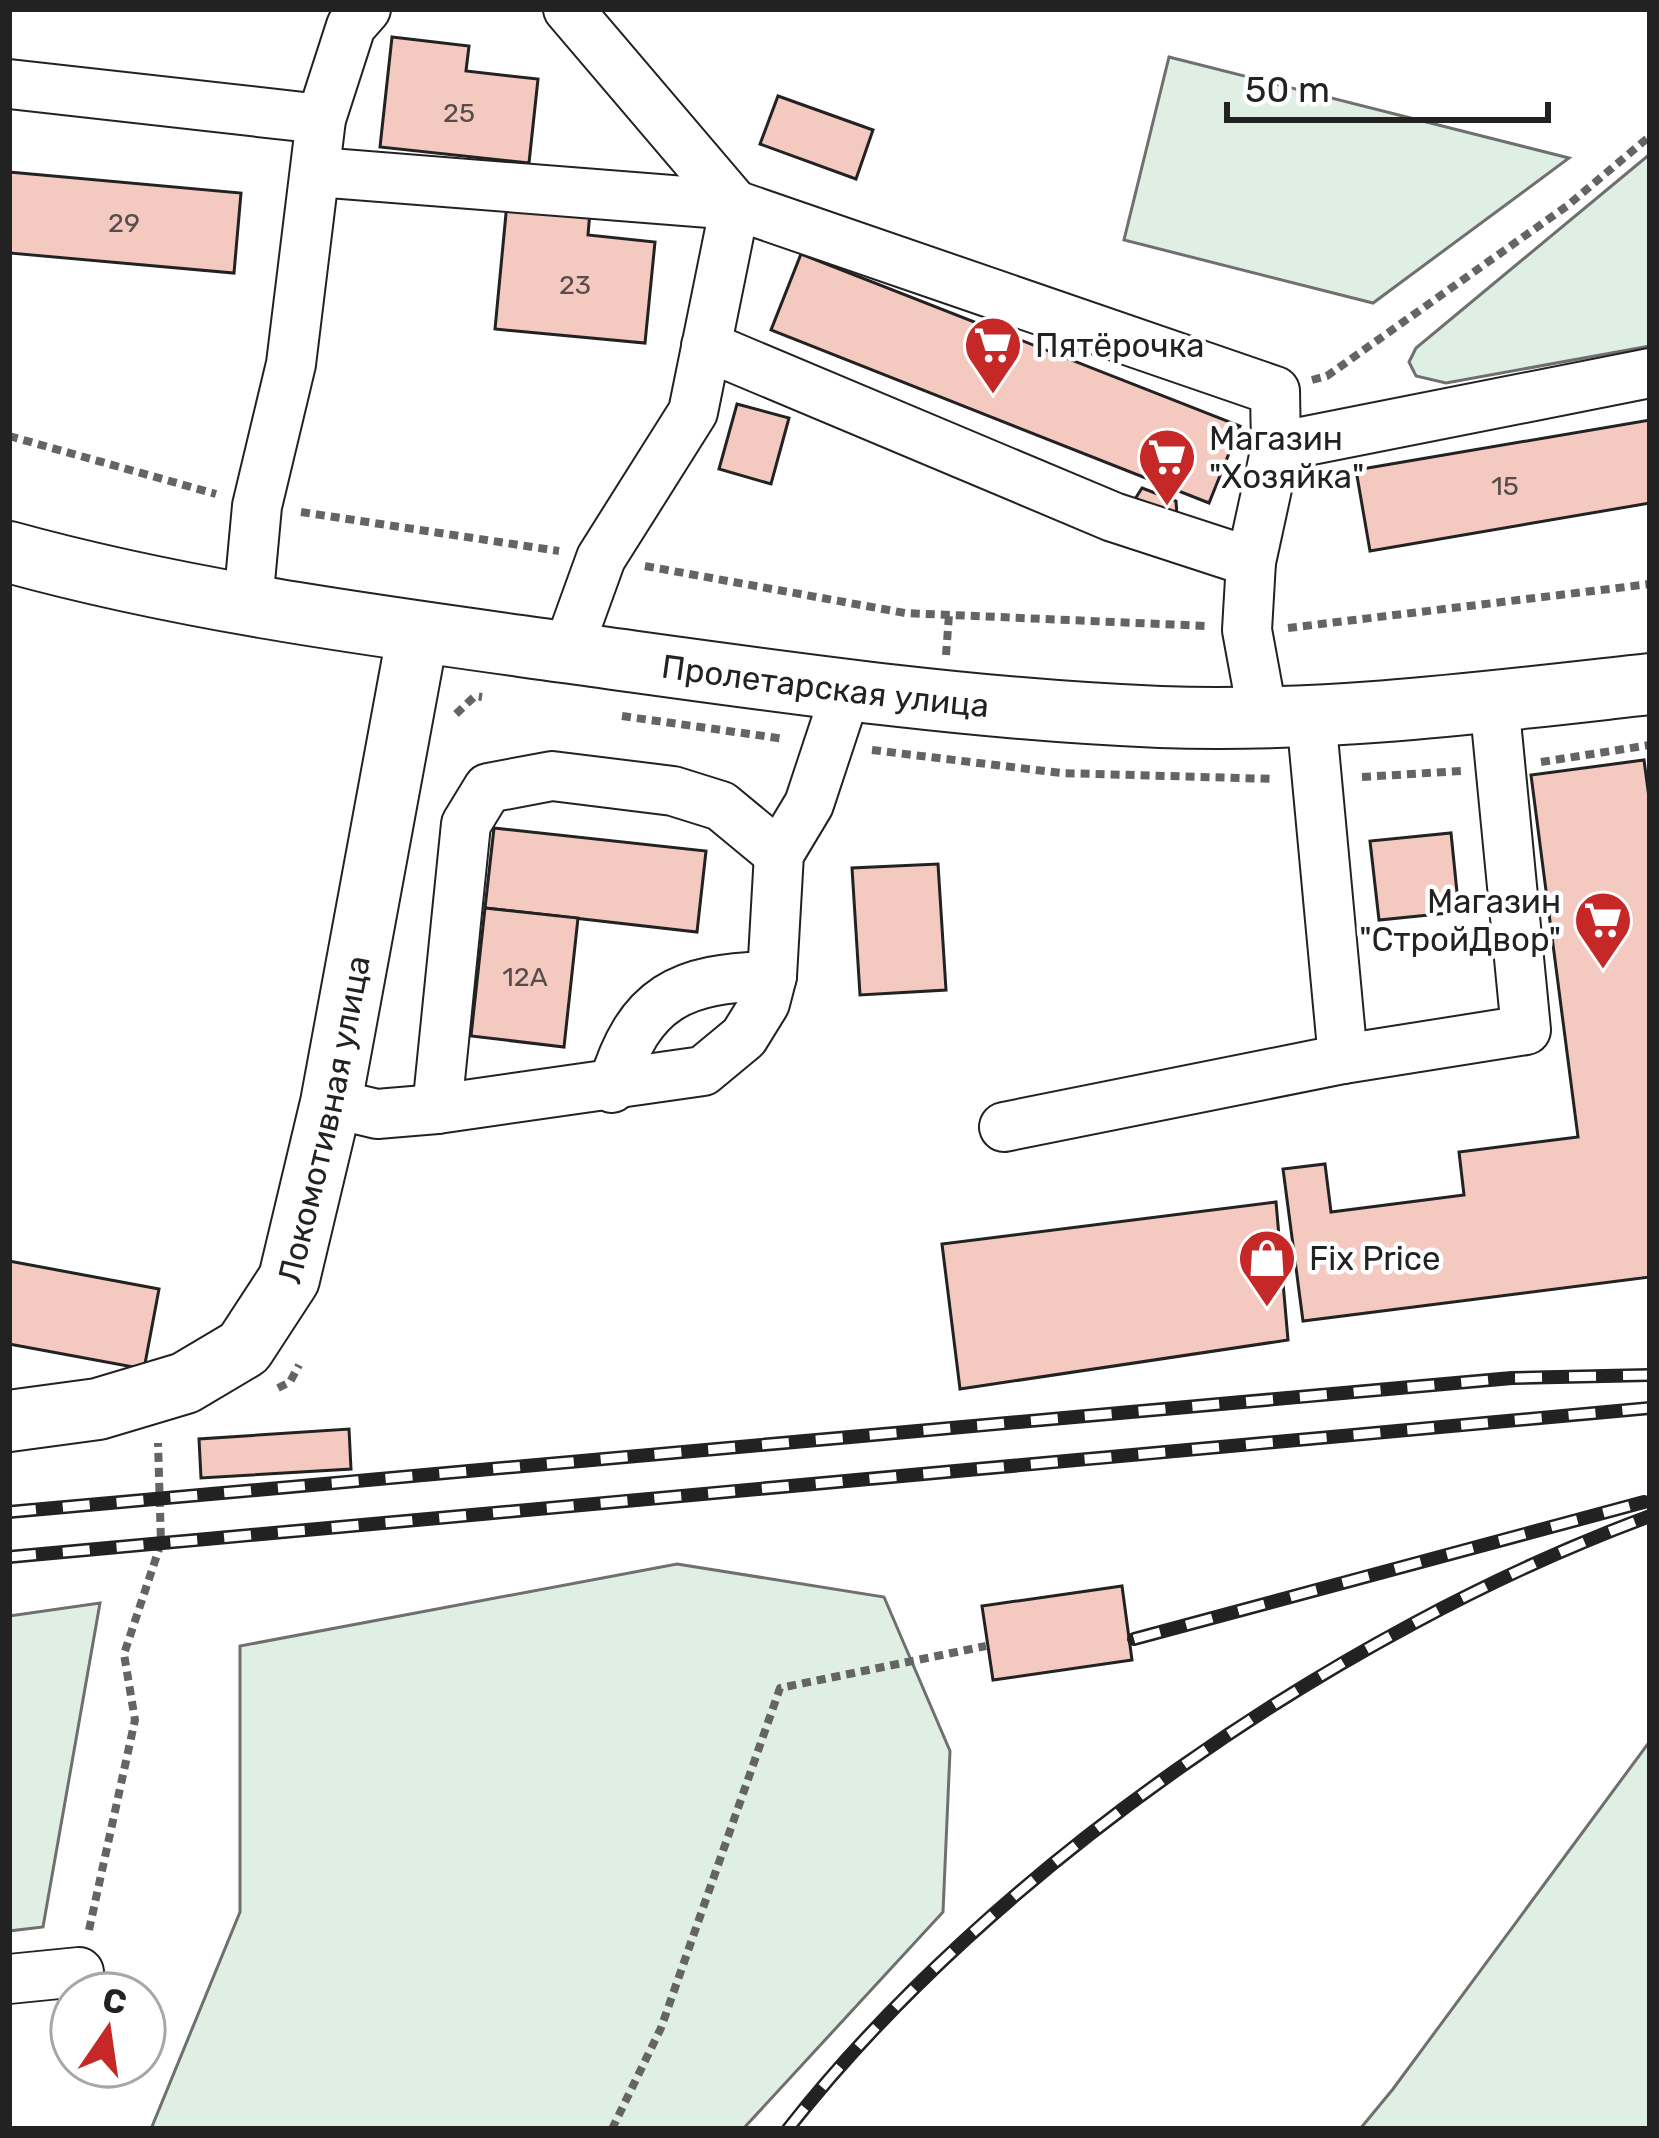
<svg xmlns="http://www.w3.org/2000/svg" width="1659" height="2138" font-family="Rubik,sans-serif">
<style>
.green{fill:#e0efe3;stroke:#6f6f6f;stroke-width:3}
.building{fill:#f3c9c0;stroke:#222;stroke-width:3}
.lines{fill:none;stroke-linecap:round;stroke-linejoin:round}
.minor-casing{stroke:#222;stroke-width:52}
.major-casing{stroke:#222;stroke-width:64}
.path{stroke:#646464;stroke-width:8;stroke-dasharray:9 6;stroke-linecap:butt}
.minor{stroke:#fff;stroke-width:48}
.major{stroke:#fff;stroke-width:60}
.rail-casing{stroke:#222;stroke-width:14}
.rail{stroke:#fff;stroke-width:9;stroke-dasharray:27;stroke-linecap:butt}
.labels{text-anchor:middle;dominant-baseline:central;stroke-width:9;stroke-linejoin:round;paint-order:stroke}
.number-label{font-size:27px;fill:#564c4a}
.poi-label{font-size:33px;fill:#222;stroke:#fff;text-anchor:start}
.street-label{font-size:33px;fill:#222;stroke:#fff}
</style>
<rect width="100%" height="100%" fill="#fff"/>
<g class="green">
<polygon points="1169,57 1569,158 1373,303 1124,240"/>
<polygon points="1650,154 1650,346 1446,383 1416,376 1409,362 1416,348"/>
<polygon points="677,1564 884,1597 950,1751 943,1912 743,2129 151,2129 240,1912 240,1646"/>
<polygon points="100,1603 43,1927 9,1931 9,1616"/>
<polygon points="1650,1741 1650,2129 1360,2129 1393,2089"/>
</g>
<g class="building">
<polygon points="392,37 469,46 466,71 538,79 529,163 380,147"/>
<polygon points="778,96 873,130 856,179 760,144"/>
<polygon points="9,172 241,193 234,273 9,253"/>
<polygon points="507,203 590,211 588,235 655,242 645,343 495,329"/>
<polygon points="801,254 1240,426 1209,503 771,330"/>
<polygon points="737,404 789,418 771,484 719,469"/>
<polygon points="1650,420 1650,503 1370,551 1356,470"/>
<polygon points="1142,488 1176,501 1177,516 1135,499"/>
<polygon points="1644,760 1650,805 1650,1277 1303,1321 1283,1169 1325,1164 1331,1212 1464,1195 1459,1152 1578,1137 1531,775"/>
<polygon points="494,828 706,851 697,932 485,908"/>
<polygon points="1451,833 1459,912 1379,920 1370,841"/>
<polygon points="938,864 946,990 860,995 852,868"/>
<polygon points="485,908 578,918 564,1047 471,1036"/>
<polygon points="1276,1202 1288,1340 960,1389 942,1244"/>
<polygon points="9,1261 159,1289 144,1369 9,1344"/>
<polygon points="349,1429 351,1469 201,1478 199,1439"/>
<polygon points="1122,1586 1132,1660 993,1680 982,1606"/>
</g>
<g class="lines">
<g class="minor-casing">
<g id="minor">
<polyline points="568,9 735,205"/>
<polyline points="9,84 321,119"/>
<polyline points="317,172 735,205 1275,391 1276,447 1251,562 1247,630 1263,717"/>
<polyline points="706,346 1113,517 1251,562"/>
<polyline points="1276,447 1650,373"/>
<polyline points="248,603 257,506 291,364 321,119 351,26 366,9"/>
<polyline points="567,652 601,558 693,412 735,205"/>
<polyline points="1343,1059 1526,1030 1494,701"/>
<path d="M 612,1088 C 639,997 680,978 772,976"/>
<polyline points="331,1103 377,1114 437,1109 703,1071 744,1037 765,1003 772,976 779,854 809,804 846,692"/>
<polyline points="437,1109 466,824 488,788 552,776 673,791 721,806 779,854"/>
<polyline points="1004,1127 1343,1059 1311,716"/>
<polyline points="9,1979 79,1972"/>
</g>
</g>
<g class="major-casing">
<g id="major">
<path id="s1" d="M 9,552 C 190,602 378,626 564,652 C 762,679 960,709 1160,717 C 1324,723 1488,702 1650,684"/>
<path id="s2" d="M 9,1421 L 98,1409 L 185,1383 L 244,1348 L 289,1279 L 331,1103 L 418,632"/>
</g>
</g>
<g class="path">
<polyline points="1312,380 1327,376 1567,206 1650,136"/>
<polyline points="9,436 216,494"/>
<polyline points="301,512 559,551"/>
<polyline points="645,566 905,613 1207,626"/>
<polyline points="1288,628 1650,584"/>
<polyline points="946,655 949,615"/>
<polyline points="456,714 475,696 482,697"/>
<polyline points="622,716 785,739"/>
<polyline points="872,750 1061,773 1275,779"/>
<polyline points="1541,762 1650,745"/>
<polyline points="1362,777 1461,771"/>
<polyline points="278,1388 290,1382 299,1365"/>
<polyline points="89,1930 135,1720 124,1654 161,1543 158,1443"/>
<polyline points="612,2129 661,2028 780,1688 986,1646"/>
</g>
<use href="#minor" class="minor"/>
<use href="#major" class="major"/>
<g class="rail-casing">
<g id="rail">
<polyline points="9,1512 1512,1378 1650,1375"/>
<polyline points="9,1557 1650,1408"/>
<polyline points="1134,1639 1644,1502"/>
<path d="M 788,2129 C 992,1869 1341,1630 1650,1516"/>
</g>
</g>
<use href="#rail" class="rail"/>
</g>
<defs>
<g id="supermarket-pin" transform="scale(3)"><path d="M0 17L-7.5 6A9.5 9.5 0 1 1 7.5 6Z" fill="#c62828" stroke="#fff"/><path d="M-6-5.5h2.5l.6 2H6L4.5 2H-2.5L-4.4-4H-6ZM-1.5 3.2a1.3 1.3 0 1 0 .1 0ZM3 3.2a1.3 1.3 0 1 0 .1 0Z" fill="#fff"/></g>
<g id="shop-pin" transform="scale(3)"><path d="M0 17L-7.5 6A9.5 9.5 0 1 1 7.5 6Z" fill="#c62828" stroke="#fff"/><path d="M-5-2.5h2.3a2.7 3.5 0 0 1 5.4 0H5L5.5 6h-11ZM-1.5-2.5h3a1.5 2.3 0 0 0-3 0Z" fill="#fff"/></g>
</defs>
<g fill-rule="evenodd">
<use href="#supermarket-pin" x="993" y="345"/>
<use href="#supermarket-pin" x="1167" y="457"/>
<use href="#supermarket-pin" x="1603" y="920"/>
<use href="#shop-pin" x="1267" y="1258"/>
</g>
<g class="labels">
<g class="number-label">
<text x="459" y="113">25</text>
<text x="124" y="223">29</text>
<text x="575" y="285">23</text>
<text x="1505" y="486">15</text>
<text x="525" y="977">12А</text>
</g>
<g class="poi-label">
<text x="1035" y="345">Пятёрочка</text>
<text x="1209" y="438">Магазин<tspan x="1209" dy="38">"Хозяйка"</tspan></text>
<text x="1561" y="901" text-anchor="end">Магазин<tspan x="1561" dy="38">"СтройДвор"</tspan></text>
<text x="1309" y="1258">Fix Price</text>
</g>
<g class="street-label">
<text stroke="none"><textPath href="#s1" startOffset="828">Пролетарская улица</textPath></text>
<text stroke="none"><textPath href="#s2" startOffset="495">Локомотивная улица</textPath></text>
</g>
</g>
<rect width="1659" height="2138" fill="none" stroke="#222222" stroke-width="24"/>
<g transform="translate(108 2030) rotate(13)"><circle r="57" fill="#ffffff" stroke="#a7a7a7" stroke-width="3"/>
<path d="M0-9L21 45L0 30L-21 45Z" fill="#c62828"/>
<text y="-18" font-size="33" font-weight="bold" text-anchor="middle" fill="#222222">С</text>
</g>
<path d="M1227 102v18h321v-18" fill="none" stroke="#222222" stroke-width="6"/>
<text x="1245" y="102" font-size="36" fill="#222222" stroke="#ffffff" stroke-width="9" paint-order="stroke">50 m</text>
</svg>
